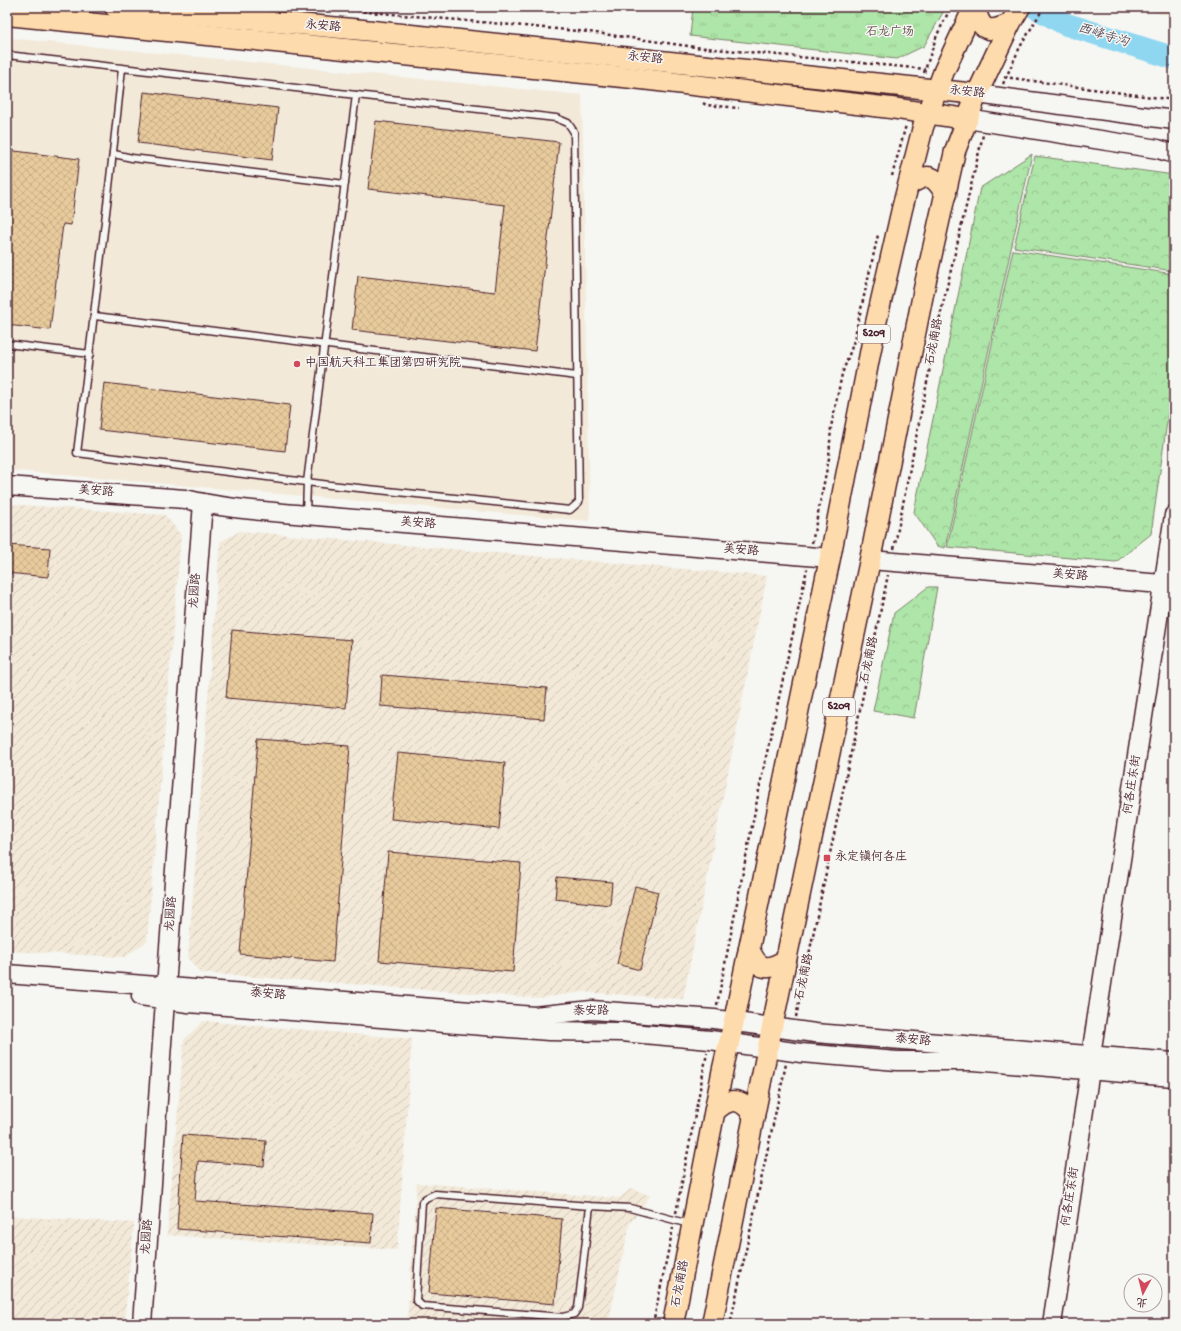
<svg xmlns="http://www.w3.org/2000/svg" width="1181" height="1331" font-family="'Gochi Hand','LXGW WenKai TC',sans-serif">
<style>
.built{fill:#f2e9d8}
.industrial{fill:url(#industrial-furrows)}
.forest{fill:url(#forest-crowns);stroke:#7c826a}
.park{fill:url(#park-tufts);stroke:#7c826a}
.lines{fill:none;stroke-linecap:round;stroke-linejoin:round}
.river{stroke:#8fd7f1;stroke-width:23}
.building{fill:url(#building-cross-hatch);stroke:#4a1f2b}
.lane-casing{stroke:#4a1f2b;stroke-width:9}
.secondary-casing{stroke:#4a1f2b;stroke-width:21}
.primary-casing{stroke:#4a1f2b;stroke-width:23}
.path{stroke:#4a1f2b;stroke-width:2.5;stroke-dasharray:3 3;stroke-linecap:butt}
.lane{stroke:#f6f6f2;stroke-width:6}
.secondary{stroke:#f6f6f2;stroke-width:18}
.primary{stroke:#fedbac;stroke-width:20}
.poi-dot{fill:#d1495b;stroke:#f6f6f2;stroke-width:1.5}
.labels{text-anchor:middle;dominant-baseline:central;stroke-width:3;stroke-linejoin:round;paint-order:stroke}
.shield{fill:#f6f6f2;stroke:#7e6067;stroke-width:1}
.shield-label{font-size:11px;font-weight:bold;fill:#4a1f2b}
.street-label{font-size:12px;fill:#4a1f2b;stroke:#f6f6f2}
.park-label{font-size:12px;fill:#63504a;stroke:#f6f6f2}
.poi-label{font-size:12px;fill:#4a1f2b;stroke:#f6f6f2;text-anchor:start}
.water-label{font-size:13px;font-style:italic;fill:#5b4d5c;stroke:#f6f6f2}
</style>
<defs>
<pattern id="industrial-furrows" width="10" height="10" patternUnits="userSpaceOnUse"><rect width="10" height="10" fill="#f2e9d8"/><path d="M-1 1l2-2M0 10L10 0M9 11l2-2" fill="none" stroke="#d1c7ba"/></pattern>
<pattern id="forest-crowns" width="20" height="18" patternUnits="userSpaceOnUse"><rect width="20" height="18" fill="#aee5a8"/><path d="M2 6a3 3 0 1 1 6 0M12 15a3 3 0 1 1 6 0" fill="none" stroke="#97c491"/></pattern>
<pattern id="park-tufts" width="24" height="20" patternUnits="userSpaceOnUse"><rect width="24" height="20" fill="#aee5a8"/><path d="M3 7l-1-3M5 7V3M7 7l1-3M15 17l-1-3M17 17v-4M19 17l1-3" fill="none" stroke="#97c491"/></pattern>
<pattern id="building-cross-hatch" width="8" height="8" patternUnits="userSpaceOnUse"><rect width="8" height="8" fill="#e8cb9c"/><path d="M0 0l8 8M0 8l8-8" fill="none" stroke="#c8ae87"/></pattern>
</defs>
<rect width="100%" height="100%" fill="#f6f6f2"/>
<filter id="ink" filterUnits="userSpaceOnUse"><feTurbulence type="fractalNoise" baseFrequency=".025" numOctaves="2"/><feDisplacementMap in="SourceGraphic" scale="8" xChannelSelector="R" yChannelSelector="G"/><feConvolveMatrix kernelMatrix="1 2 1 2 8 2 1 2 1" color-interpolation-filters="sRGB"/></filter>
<g filter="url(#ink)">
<g class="built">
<polygon points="1142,7 1174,7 1174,14 1159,14"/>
<polygon points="7,38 582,95 590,521 7,470"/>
</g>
<g class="industrial">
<polygon points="7,504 165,515 181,535 147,941 125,957 7,951"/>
<polygon points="240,531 767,576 683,999 583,992 540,998 200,973 188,958 220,542"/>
<polygon points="203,1021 412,1039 397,1250 167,1235 184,1040"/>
<polygon points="417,1183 619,1198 632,1188 650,1196 630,1223 608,1324 407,1324"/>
<polygon points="7,1216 134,1223 124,1324 7,1324"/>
</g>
<g class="forest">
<polygon points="1032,154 945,548 937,546 914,512 980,188"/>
<polygon points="1035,156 1174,175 1174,271 1014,247"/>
<polygon points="1013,250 1174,274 1174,373 1151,534 1116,562 947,547"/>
<polygon points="928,587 937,587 914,718 873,711 894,613"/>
</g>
<polygon class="park" points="693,7 946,7 924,46 897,59 690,36"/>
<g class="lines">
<polyline class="river" points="1035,7 1065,24 1174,58"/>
</g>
<g class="building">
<polygon points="144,92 278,108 272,160 138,143"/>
<polygon points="376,121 559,142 535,351 352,330 358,276 495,292 505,205 368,189"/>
<polygon points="7,150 79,159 71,225 63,224 50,330 7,325"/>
<polygon points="104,383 290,405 285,451 99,430"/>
<polygon points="7,545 50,548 48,577 7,573"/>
<polygon points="232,630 352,640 346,708 226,698"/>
<polygon points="382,675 547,688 544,719 380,706"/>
<polygon points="258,739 350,746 333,962 240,954"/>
<polygon points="398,753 505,763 499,829 391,819"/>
<polygon points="388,852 521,863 513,972 379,961"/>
<polygon points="557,877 612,882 610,905 555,899"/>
<polygon points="635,886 658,892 640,970 617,964"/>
<polygon points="183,1135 266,1141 264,1166 198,1161 195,1201 373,1213 371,1243 177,1229"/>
<polygon points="436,1208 562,1219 555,1304 429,1293"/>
</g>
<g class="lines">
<g class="lane-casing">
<g id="lane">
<path d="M 7,55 L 122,68 C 109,196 93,324 77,453 L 330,485 L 570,510 L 579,502 L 574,132 L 568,123 L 556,118 L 122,68"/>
<polyline points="114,154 132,158 345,184"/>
<polyline points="95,316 577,376"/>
<polyline points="7,344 90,354"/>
<polyline points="306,514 307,482 356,95"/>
<polyline points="590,1206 578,1308 574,1314 563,1317 422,1306 416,1300 422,1202 426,1198 435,1194 590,1206 630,1208 689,1224"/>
</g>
</g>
<g class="secondary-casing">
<g id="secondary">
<polyline points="977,94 1174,120"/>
<polyline points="967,119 1158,149 1174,154"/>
<path d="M 7,486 L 185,499 C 225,509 266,511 306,515 L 830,558"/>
<polyline points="870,560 1174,585"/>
<polyline points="7,974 534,1016 592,1010 714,1019 815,1033 1174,1062"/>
<polyline points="141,996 188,1003 549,1031 621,1032 710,1040 801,1053 897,1061 973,1061 1174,1077"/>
<polyline points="1091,1055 1174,515"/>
<polyline points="142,1324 166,987 203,503"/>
<polyline points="1052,1324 1090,1070"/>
</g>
</g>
<g class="primary-casing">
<g id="primary">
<polyline points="115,7 363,30 977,94"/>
<path d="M 975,7 C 981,32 988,33 1010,24"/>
<polyline points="7,15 633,78 891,108 967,119"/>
<path d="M 909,184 C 930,173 932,174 946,194"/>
<path d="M 749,949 C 759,971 767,971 786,960"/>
<path d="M 715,1111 C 731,1096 742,1098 754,1116"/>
<polyline points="673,1324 723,1068 734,1021 830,558 876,323 902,209 923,127 944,71 974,7"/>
<polyline points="712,1324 772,1027 870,560 925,284 955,151 977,94 1010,24 1020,7"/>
</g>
</g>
<g class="path">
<polyline points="315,7 589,32 695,47 925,69"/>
<polyline points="924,73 937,35 951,7"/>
<polyline points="1004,77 1174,100"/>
<polyline points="1003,84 1020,47 1044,7"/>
<polyline points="703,103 706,105 739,108"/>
<polyline points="892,176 906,125"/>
<polyline points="812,543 829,458 831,427 842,374 853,344 878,235"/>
<polyline points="894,549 941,312 983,135"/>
<polyline points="717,1005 761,780 807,569"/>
<polyline points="796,1017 888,575"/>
<polyline points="676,1213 707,1053"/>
<polyline points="731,1320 786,1064"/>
<polyline points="653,1324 673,1228"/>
</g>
<use href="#lane" class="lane"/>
<use href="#secondary" class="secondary"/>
<use href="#primary" class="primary"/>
</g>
</g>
<g class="poi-dot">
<circle cx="297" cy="364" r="4"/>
<rect x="823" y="854" width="8" height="8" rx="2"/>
</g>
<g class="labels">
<g class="shield">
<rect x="858" y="325" width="32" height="18" rx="3"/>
<rect x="823" y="698" width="32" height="18" rx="3"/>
</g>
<g class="shield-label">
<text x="874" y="334">S209</text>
<text x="839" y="707">S209</text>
</g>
<g class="street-label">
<text transform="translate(323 27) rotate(5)">永安路</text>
<text transform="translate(645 59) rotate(6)">永安路</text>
<text transform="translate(967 93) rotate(6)">永安路</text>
<text transform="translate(935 342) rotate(-79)">石龙南路</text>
<text transform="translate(96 492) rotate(4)">美安路</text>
<text transform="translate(418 524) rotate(5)">美安路</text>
<text transform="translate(741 551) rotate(5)">美安路</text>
<text transform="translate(1070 576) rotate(5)">美安路</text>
<text transform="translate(196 591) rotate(-86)">龙园路</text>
<text transform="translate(870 660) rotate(-78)">石龙南路</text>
<text transform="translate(1133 785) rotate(-81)">何各庄东街</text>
<text transform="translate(172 914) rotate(-86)">龙园路</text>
<text transform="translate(805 977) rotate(-78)">石龙南路</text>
<text transform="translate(268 995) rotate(5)">泰安路</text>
<text transform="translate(591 1012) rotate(-1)">泰安路</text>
<text transform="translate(913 1041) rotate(5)">泰安路</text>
<text transform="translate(1071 1197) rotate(-81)">何各庄东街</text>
<text transform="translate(148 1237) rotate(-86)">龙园路</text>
<text transform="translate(681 1284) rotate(-79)">石龙南路</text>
</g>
<g class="park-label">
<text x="890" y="33">石龙广场</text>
</g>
<g class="poi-label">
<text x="305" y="364">中国航天科工集团第四研究院</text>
<text x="835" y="858">永定镇何各庄</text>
</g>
<g class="water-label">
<text transform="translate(1103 36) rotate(17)">西峰寺沟</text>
</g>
</g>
<rect width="1181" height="1331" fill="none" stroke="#f6f6f2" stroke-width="24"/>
<rect x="12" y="12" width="1157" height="1307" fill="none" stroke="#4a1f2b" stroke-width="1.5" filter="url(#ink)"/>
<g transform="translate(1143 1293) rotate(187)"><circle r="19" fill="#f6f6f2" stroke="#b1a0a2"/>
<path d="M0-3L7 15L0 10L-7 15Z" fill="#d1495b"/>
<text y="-6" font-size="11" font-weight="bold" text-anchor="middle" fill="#4a1f2b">北</text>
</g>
</svg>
